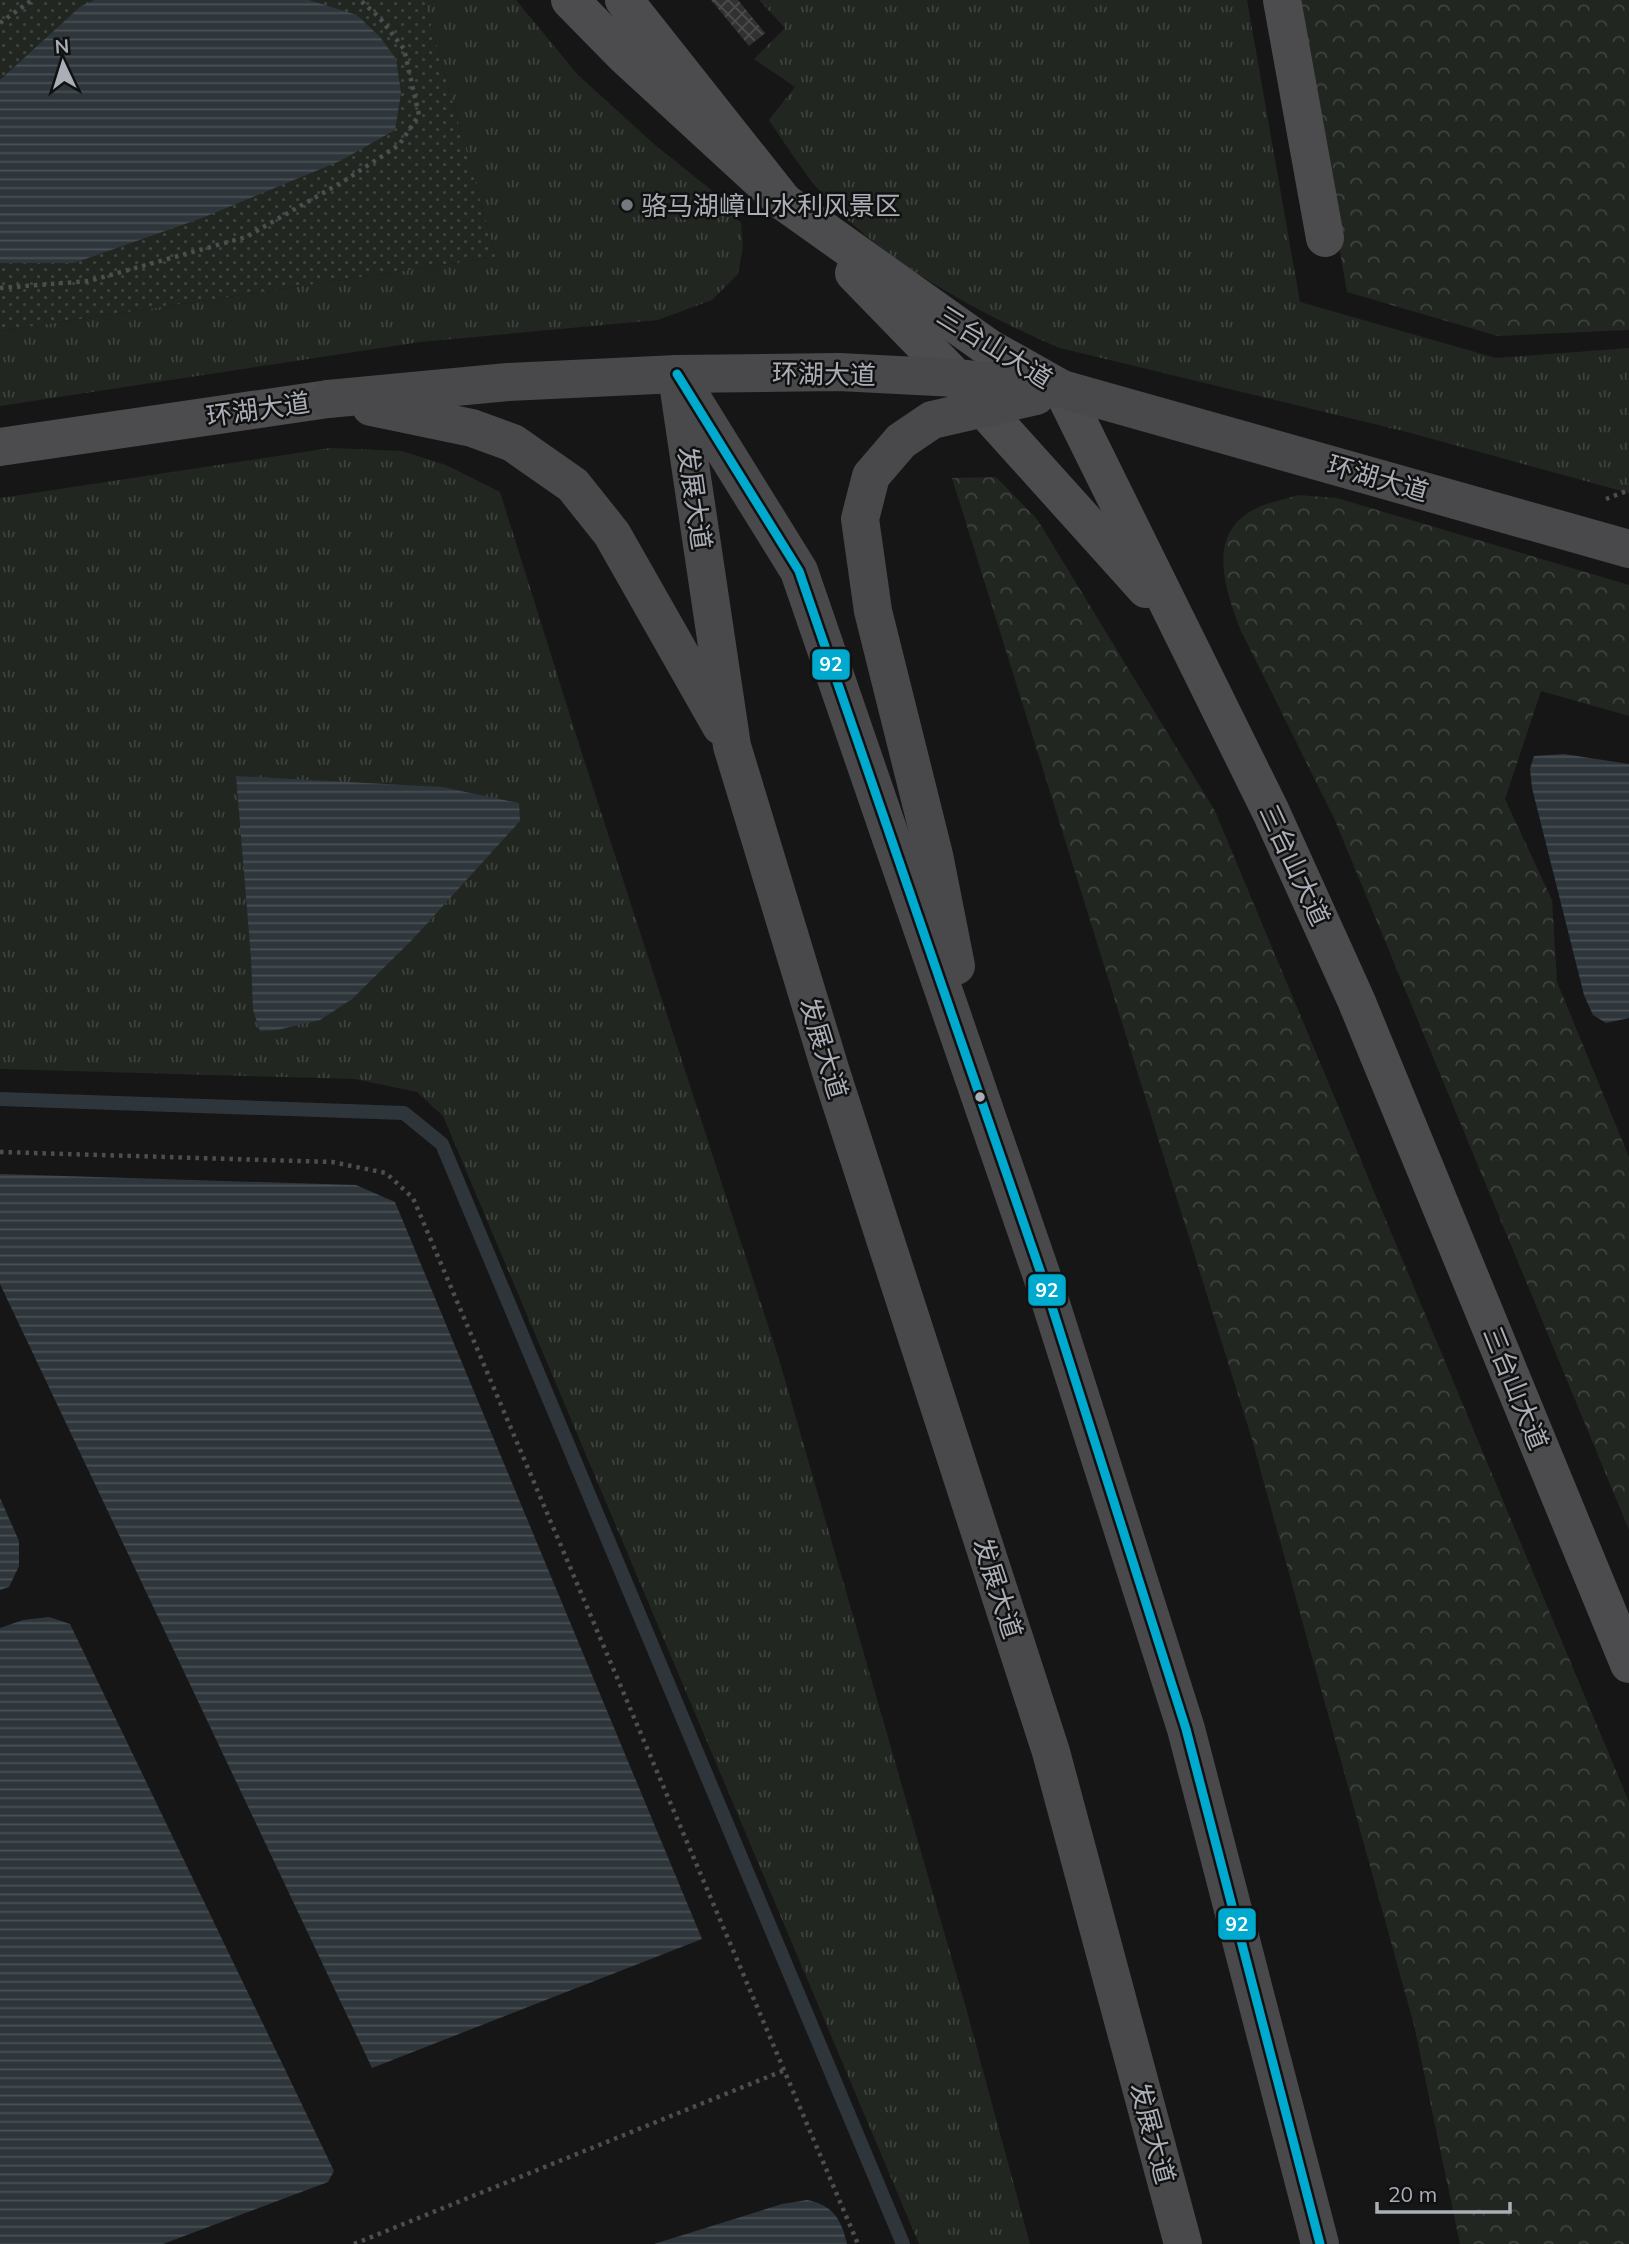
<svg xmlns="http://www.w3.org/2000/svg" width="1629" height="2244" font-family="Mulish,'Noto Sans SC',sans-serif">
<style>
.grass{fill:url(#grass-tufts)}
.forest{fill:url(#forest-crowns)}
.garden{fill:url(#garden-dots)}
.water{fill:url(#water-rules)}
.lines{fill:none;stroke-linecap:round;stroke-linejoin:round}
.stream{stroke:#2f363b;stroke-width:14}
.building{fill:url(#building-cross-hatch)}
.path{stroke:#4d4e50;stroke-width:4.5;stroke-dasharray:3.5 5;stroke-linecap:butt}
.minor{stroke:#4c4c4f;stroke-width:38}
.major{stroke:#49494b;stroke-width:38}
.bus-1-casing{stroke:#111112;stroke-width:14}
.bus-1{stroke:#00a9ce;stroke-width:9}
.poi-dot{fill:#76797e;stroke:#111112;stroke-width:2.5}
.bus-dot{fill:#aaaeb6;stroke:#111112;stroke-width:2.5}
.labels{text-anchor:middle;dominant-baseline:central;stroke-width:5;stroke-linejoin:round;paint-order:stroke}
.poi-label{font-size:26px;fill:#aaaeb6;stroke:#111112;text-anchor:start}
.street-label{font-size:26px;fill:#aaaeb6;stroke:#111112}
.line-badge{stroke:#111112;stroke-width:2.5}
.badge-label{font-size:19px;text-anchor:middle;font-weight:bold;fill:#fff}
</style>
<defs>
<pattern id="grass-tufts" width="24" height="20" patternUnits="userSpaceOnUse" patternTransform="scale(1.75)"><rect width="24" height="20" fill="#212621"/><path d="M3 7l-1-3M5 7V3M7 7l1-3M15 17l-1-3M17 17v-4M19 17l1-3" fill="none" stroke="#3f433f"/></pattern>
<pattern id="forest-crowns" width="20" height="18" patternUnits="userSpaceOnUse" patternTransform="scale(1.75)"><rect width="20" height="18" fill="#212621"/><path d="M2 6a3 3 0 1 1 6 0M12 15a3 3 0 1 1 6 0" fill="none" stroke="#3f433f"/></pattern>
<pattern id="garden-dots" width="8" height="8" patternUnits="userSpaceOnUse" patternTransform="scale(1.75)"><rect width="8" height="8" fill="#212621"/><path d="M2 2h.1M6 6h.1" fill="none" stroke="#3f433f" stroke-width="1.8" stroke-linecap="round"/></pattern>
<pattern id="water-rules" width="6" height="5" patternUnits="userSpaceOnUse" patternTransform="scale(1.75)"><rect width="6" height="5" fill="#2f363b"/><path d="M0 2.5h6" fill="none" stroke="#4a5155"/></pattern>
<pattern id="building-cross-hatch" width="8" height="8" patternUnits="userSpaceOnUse" patternTransform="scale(1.75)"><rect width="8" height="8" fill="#313132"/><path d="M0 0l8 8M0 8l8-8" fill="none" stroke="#4c4c4d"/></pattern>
</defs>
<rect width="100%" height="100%" fill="#161617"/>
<g class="grass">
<polygon points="424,0 516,0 578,75 654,144 710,189 741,223 743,247 738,274 712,300 658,320 420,342 0,406 0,331 496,257"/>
<path d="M 759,0 L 1247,0 L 1300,302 L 1496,358 L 1629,348 L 1629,493 L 1407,432 L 1060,348 C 973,311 872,256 812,182 C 797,162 783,141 769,120 L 795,87 L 754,59 L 785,28 Z"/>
<polygon points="330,448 402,451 446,465 500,492 584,760 779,1359 966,2008 1030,2244 919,2244 443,1116 417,1092 355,1079 0,1069 0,498"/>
</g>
<g class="forest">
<polygon points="1296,0 1629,0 1629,330 1498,336 1347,292"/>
<polygon points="996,477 1037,519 1215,811 1629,1802 1629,2244 1460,2244 1414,2025 1251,1436 952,478"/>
<path d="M 1298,495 L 1337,498 L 1629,585 L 1629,716 L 1541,691 L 1505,799 L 1552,900 L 1557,982 L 1629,1157 L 1629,1530 L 1334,818 L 1241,631 C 1226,593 1206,537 1251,511 C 1264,503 1284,500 1298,495 Z"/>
</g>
<polygon class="garden" points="0,0 424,0 496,257 0,331"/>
<g class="water">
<polygon points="95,0 309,0 357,15 380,37 396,59 401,93 395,130 340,161 202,218 74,263 0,263 0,80 81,6"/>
<polygon points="1564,754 1629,764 1629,1018 1606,1023 1593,1015 1584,995 1532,788 1530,769 1534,756"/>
<polygon points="236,776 442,787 519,803 520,821 411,941 352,999 320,1020 277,1030 260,1031 253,1010 251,957"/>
<polygon points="0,1174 356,1185 395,1202 702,1939 372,2068 0,1284"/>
<polygon points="0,1498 19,1541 19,1566 9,1587 0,1590"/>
<polygon points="49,1617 70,1624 334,2171 328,2182 163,2244 0,2244 0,1628 23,1620"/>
<path d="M 807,2200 C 833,2205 841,2219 847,2244 L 654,2244 L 782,2204 Z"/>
</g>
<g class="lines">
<polyline class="stream" points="0,1099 404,1113 442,1144 903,2244"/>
</g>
<polygon class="building" points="711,0 738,0 765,33 749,46"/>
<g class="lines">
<g class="path">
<polyline points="0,23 32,0"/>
<polyline points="0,288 89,281 246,237 344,181 399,145 419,115 404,49 379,17 360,0"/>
<polyline points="1606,499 1629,490"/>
<polyline points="0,1152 332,1162 386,1173 413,1198 858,2244"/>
<polyline points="354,2244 785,2070"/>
</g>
<g class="minor">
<polyline points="570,0 624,55 784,202 624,0"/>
<polyline points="1282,0 1325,238"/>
<polyline points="784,202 989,348 1062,389 1271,812 1356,1000 1629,1664"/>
<polyline points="854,273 956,378 1146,589"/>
<polyline points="0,447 328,399"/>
</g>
<g class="major">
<polyline points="677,374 799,571 1046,1288 1186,1729 1320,2244"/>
<polyline points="679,390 732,746 831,1072 1051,1752 1183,2244"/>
<polyline points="328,399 508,382 677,374 839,372 956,378 1062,389 1629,549"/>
<polyline points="371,407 472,428 513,443 573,485 612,534 721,726"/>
<polyline points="956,966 934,855 873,611 860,519 871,476 901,441 932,420 1036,396"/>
</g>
<g class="bus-1-casing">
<polyline id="bus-1" points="677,374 799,571 1046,1288 1186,1729 1320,2244"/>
</g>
<use href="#bus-1" class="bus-1"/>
</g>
<circle class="poi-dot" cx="627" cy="205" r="7"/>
<circle class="bus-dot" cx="980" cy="1097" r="6"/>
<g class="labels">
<g class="poi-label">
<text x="641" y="205">骆马湖嶂山水利风景区</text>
</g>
<g class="street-label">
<text transform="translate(995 347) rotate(32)">三台山大道</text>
<text transform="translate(824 374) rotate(1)">环湖大道</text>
<text transform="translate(258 409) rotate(-8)">环湖大道</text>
<text transform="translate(1378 478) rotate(16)">环湖大道</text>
<text transform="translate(695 498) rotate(82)">发展大道</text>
<text transform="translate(1295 865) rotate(65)">三台山大道</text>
<text transform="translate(824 1048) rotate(73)">发展大道</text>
<text transform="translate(1516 1388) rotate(68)">三台山大道</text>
<text transform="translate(998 1588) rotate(72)">发展大道</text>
<text transform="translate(1153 2133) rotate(75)">发展大道</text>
</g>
</g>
<g class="line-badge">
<rect x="811" y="648" width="40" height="33" rx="7" fill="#00a9ce"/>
<rect x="1027" y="1273" width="40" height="34" rx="7" fill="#00a9ce"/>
<rect x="1217" y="1907" width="40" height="34" rx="7" fill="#00a9ce"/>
</g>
<g class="badge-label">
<text x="831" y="671">92</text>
<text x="1047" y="1297">92</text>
<text x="1237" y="1931">92</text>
</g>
<g transform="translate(63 63) rotate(356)" stroke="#111112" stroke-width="5" paint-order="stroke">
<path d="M0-5L12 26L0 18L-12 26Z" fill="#aaaeb6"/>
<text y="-10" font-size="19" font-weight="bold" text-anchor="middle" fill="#aaaeb6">N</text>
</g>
<path d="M1377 2202v10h133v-10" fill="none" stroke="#aaaeb6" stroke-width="3.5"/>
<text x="1388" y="2202" font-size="21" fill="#aaaeb6" stroke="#111112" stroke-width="5" paint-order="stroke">20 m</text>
</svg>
